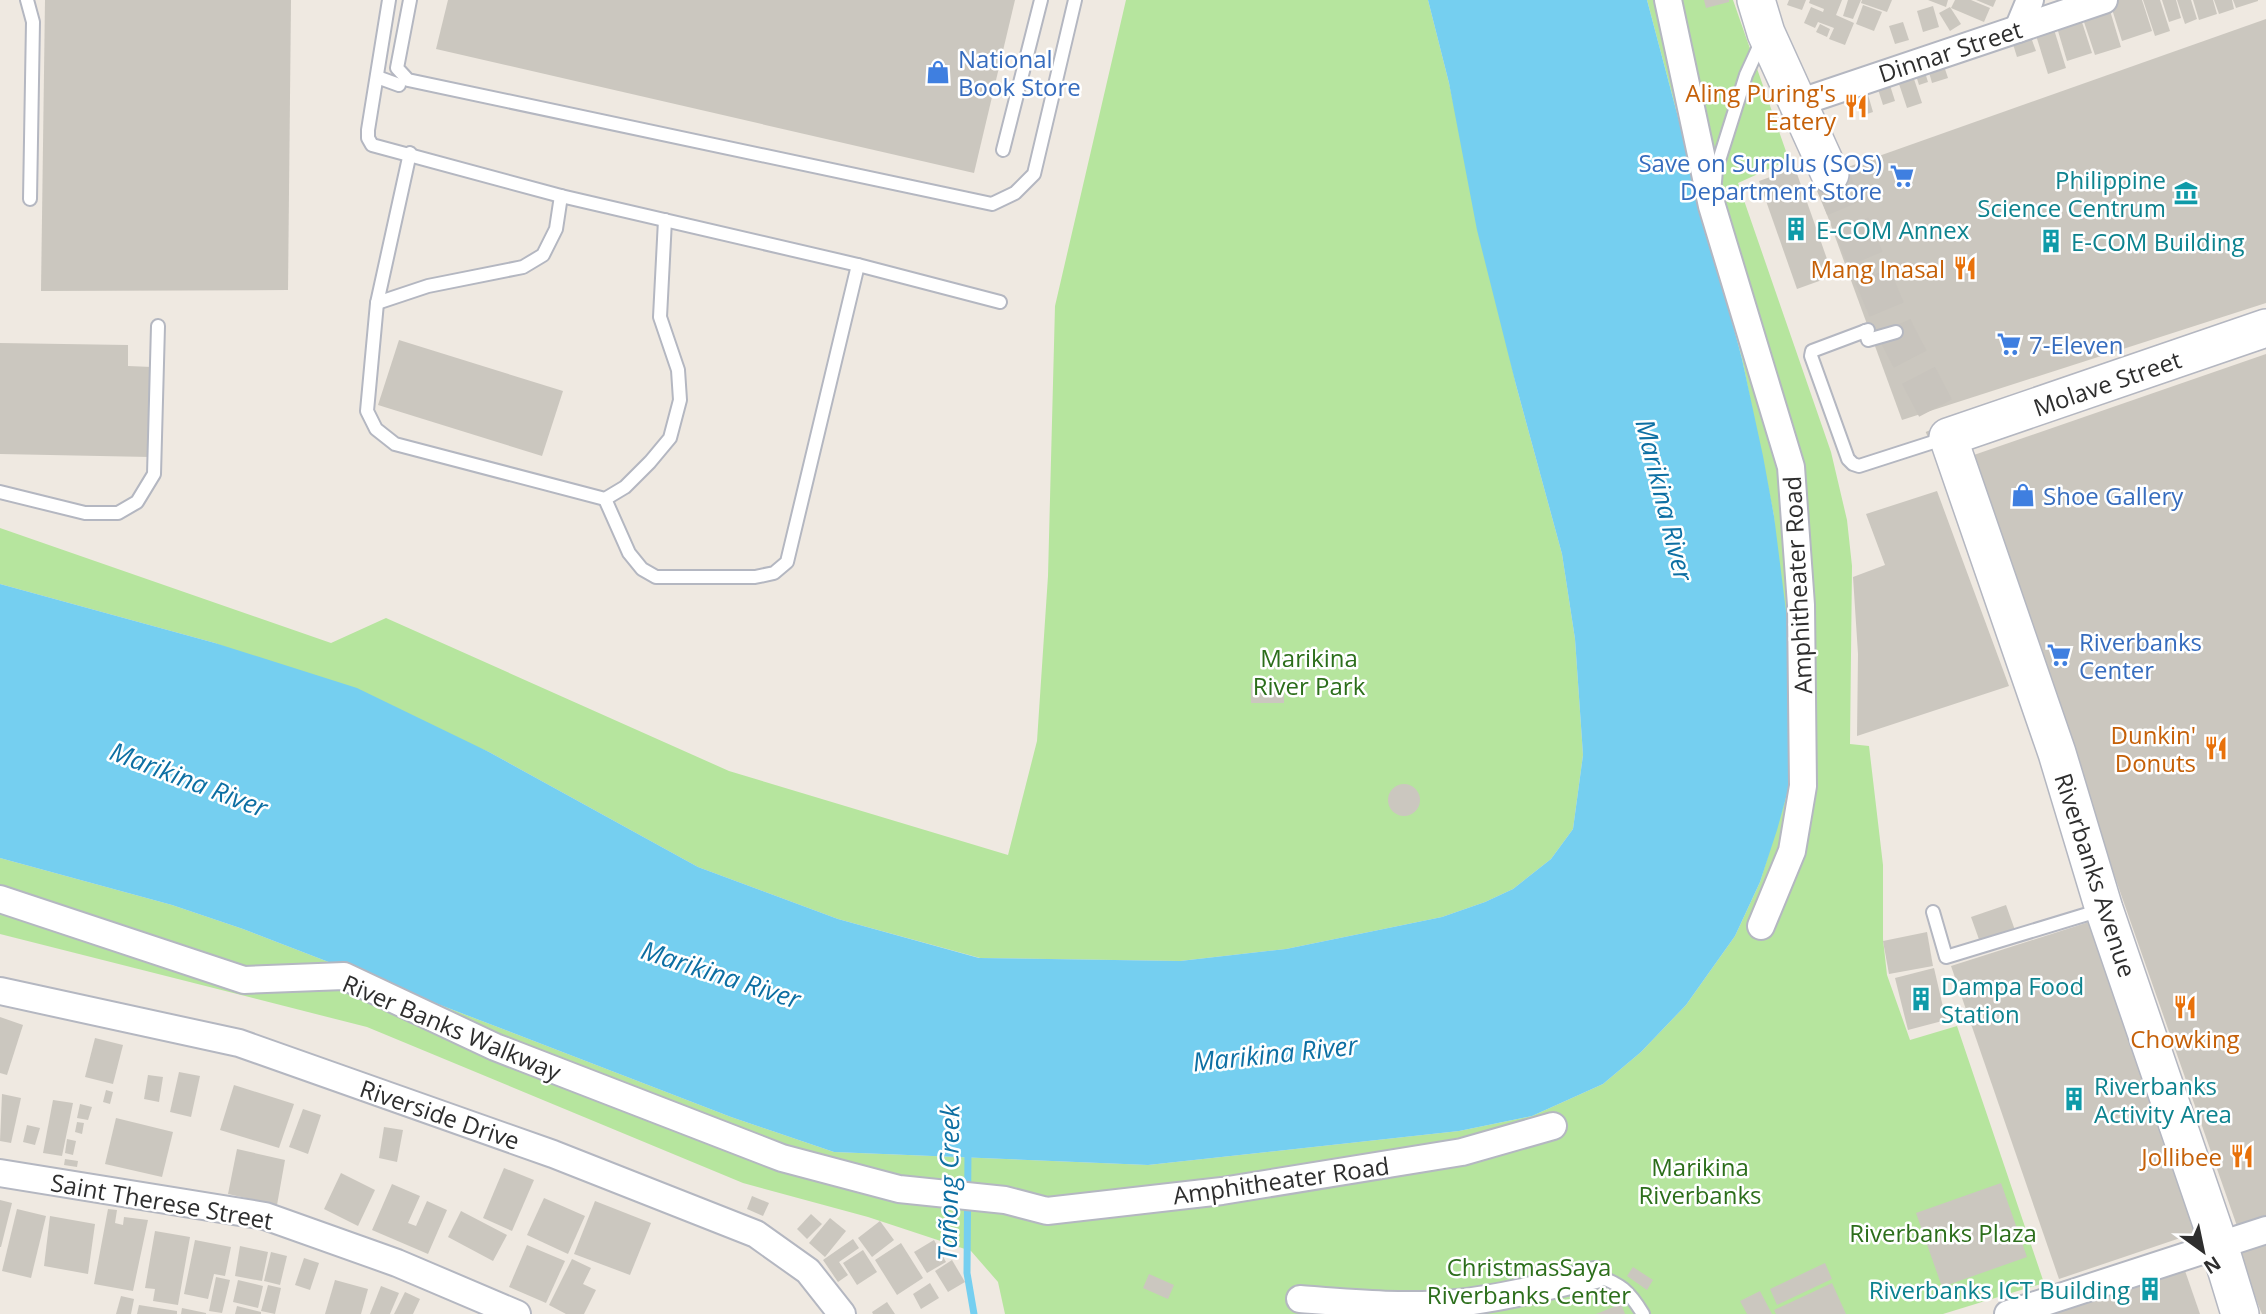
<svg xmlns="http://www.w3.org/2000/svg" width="2266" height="1314" font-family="'Open Sans',sans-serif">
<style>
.green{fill:#b6e59e}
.water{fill:#75cff0}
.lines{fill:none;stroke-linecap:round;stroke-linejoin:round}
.stream{stroke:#75cff0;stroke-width:7}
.building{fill:#cbc7bf}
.secondary-tunnel{stroke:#c8c4bd;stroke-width:37;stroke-dasharray:37 18;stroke-linecap:butt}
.lane-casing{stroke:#b4b7c1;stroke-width:16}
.street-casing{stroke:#b4b7c1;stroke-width:30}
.secondary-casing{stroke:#b4b7c1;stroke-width:40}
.lane{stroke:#fff;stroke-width:12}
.street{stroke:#fff;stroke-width:26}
.secondary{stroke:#fff;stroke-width:37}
.labels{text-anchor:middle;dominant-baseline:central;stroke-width:5;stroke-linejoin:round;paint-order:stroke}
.street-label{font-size:24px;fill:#2e2e2e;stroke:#fff}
.shop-label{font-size:24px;fill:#366cbe;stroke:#fff;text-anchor:start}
.food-label{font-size:24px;fill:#c56008;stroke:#fff;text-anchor:end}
.culture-label{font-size:24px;fill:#0d838f;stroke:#fff;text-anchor:start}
.park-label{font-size:24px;fill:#2c6e1b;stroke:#fff}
.water-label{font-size:26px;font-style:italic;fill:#0d6fa3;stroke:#fff}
</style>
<rect width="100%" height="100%" fill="#efe9e1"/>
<g class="green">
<polygon points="1126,0 1428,0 1449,83 1516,385 1562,554 1575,639 1583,755 1573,829 1551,859 1513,889 1485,902 1442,917 1286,949 1180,961 980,958 838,919 698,867 489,752 215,643 0,584 0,528 331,643 386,618 729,771 1008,855 1037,741 1048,576 1055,306"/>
<polygon points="1647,0 1733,0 1789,160 1738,183 1831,452 1847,520 1852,566 1850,744 1869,746 1883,865 1883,939 1887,975 1910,1040 1957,1026 2044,1283 1943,1314 1005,1314 998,1282 971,1251 868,1217 743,1183 367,1027 0,934 0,858 172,905 243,929 731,1117 834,1152 1148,1165 1459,1131 1532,1116 1603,1084 1641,1052 1686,1005 1735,936 1760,882 1787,794 1774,516 1742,359"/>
</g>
<polygon class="water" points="1428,0 1647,0 1742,359 1763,456 1774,516 1788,627 1794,750 1787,794 1777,830 1760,882 1735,936 1686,1005 1641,1052 1603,1084 1532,1116 1459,1131 1148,1165 834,1152 731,1117 243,929 172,905 0,858 0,584 215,643 357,688 489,752 698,867 838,919 979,958 1180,961 1286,949 1442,917 1485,902 1513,889 1551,859 1573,829 1583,755 1575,639 1562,554 1516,385 1477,230 1449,83"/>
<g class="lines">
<polyline class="stream" points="968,1151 967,1273 974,1314"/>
</g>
<g class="building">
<polygon points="45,0 291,0 288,290 41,291"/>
<polygon points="448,0 1015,0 974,173 436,49"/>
<polygon points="1704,0 1729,0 1729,2 1706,8"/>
<polygon points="1789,0 1806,0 1802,10 1787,5"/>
<polygon points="1810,0 1842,0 1836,15 1854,23 1845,45 1829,39 1834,28 1818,22 1815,28 1804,23 1811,7 1823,12 1824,9 1809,3"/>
<polygon points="1848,0 1861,0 1853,19 1843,16"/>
<polygon points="1862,0 1892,0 1887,12 1861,3"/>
<polygon points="1928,0 1948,0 1946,7"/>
<polygon points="1955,0 1971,0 1990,8 1984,22 1951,8"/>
<polygon points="1976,0 1996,0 1993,7"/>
<polygon points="2118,0 2142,0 2152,31 2122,41 2110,3"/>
<polygon points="2143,0 2160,0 2170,31 2155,36"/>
<polygon points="2162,0 2176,0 2181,18 2169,22"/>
<polygon points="2177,0 2191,0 2197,19 2185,24"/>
<polygon points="2193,0 2213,0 2217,14 2199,20"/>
<polygon points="2214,0 2232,0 2234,9 2219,14"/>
<polygon points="2233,0 2258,0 2258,1 2236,8"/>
<polygon points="2108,4 2121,47 2095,55 2081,13"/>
<polygon points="1863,5 1882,12 1874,31 1856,24"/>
<polygon points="1933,6 1939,27 1923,32 1917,11"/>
<polygon points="1950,7 1961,24 1950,31 1939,13"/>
<polygon points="2079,13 2092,53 2067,61 2055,21"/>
<polygon points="2266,19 2266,303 1902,420 1814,179"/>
<polygon points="1903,22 1909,40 1895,44 1889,26"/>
<polygon points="2052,23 2066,68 2048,74 2034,29"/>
<polygon points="1820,24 1830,29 1827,37 1816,32"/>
<polygon points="2029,32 2036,51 2017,57 2011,38"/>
<polygon points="1942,60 1948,78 1932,83 1927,65"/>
<polygon points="1923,66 1928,82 1919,85 1914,69"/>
<polygon points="1911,70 1922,103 1907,108 1896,75"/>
<polygon points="1888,79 1895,101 1883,105 1876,83"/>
<polygon points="1864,81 1873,112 1864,115 1854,84"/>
<polygon points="1795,168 1833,276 1797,289 1759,181"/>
<polygon points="399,340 563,391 542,456 378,405"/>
<polygon points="0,343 128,345 128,366 152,367 150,457 0,454"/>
<polygon points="2266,354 2266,1216 2237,1226 1968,457"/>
<polygon points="1937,491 2009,686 1857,736 1858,654 1853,577 1885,565 1866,514"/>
<rect x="1251" y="683" width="33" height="20"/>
<circle cx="1404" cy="800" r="16"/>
<polygon points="2006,905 2016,933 1981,945 1971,917"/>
<polygon points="2089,922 2198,1232 2059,1279 1951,966"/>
<polygon points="1927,932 1933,966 1889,974 1883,941"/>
<polygon points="1934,968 1946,1020 1908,1030 1895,978"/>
<polygon points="0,1017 23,1025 7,1075 0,1073"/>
<polygon points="95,1038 123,1045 113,1084 85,1077"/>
<polygon points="179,1072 200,1076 191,1117 170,1112"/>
<polygon points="148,1075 163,1077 159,1102 144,1099"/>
<polygon points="234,1085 294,1104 279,1148 220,1130"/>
<polygon points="106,1090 113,1092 110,1104 103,1102"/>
<polygon points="2,1094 21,1098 11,1143 0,1141"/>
<polygon points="53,1100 73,1103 62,1156 43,1153"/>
<polygon points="80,1104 92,1107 88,1120 77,1118"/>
<polygon points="303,1109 321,1115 308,1154 289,1147"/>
<polygon points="116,1118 173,1132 162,1177 105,1164"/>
<polygon points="77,1122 84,1123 82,1134 75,1132"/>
<polygon points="27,1125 40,1128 35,1145 23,1142"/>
<polygon points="384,1127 403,1130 397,1162 379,1158"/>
<polygon points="67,1139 76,1141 73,1155 65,1153"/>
<polygon points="237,1149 285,1160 277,1205 228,1194"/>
<polygon points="65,1159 78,1161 77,1167 64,1165"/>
<polygon points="504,1168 534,1180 512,1231 483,1218"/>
<polygon points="341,1173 375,1190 358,1226 324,1209"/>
<polygon points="2001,1183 2027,1257 1942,1287 1916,1213"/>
<polygon points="392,1184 420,1196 408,1223 416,1226 427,1201 447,1210 428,1254 372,1230"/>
<polygon points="752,1196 769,1203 763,1216 747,1209"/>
<polygon points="544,1198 585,1216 568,1254 527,1235"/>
<polygon points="0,1200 12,1203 1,1247 0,1247"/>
<polygon points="595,1201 651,1223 630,1275 574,1254"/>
<polygon points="17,1209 46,1216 31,1278 2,1271"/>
<polygon points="108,1209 117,1210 115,1223 123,1225 124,1217 148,1220 133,1291 94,1284"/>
<polygon points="461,1211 507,1235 493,1261 448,1237"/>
<polygon points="811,1214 822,1224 807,1239 797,1229"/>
<polygon points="50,1216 95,1224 88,1274 44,1266"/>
<polygon points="830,1218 846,1231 825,1257 809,1243"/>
<polygon points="880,1221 894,1240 872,1257 858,1238"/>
<polygon points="155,1231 190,1237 178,1305 153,1301 155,1289 145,1288"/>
<polygon points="2266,1238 2266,1314 2262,1314 2235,1249"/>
<polygon points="853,1239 859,1248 839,1262 848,1275 838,1282 823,1260"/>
<polygon points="195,1240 231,1247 225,1276 214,1274 208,1299 184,1294"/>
<polygon points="934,1240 946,1262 927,1273 914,1252"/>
<polygon points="901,1243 923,1278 897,1295 875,1260"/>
<polygon points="527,1245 565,1261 546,1303 509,1287"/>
<polygon points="240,1246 268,1252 262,1281 235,1276"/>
<polygon points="863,1250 877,1272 857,1285 843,1263"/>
<polygon points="271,1252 287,1256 280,1285 264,1281"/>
<polygon points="304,1258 319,1263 310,1290 295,1285"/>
<polygon points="572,1259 591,1268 583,1284 596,1290 584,1314 566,1314 549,1305"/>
<polygon points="952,1260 965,1282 948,1292 935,1271"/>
<polygon points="1825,1263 1832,1279 1777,1305 1770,1289"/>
<polygon points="2183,1265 2200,1314 2035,1314"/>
<polygon points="1633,1267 1653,1280 1647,1290 1627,1276"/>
<polygon points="1149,1274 1174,1285 1168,1299 1143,1288"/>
<polygon points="216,1277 230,1280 222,1313 209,1311"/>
<polygon points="238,1280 263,1286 258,1308 233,1302"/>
<polygon points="335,1280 368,1289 361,1314 325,1314"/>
<polygon points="930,1283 939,1298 921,1309 913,1294"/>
<polygon points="1832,1283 1846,1314 1776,1314 1774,1310"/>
<polygon points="268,1285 281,1288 275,1314 261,1311"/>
<polygon points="381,1286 399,1293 390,1314 370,1314"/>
<polygon points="1760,1291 1772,1314 1747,1314 1740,1301"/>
<polygon points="405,1292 420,1299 413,1314 394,1314"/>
<polygon points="121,1296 134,1299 131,1314 116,1314"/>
<polygon points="887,1302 895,1314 873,1314 872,1312"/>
<polygon points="1621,1304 1625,1314 1596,1314"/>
<polygon points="139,1305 177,1311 177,1314 137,1314"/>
<polygon points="237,1306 261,1312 261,1314 235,1314"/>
<polygon points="182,1308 206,1313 206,1314 181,1314"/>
</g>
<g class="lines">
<polyline class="secondary-tunnel" points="1830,174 1896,332 1936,409 1948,437"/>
<g class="lane-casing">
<g id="lane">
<polyline points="27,0 33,22 30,199"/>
<polyline points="389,0 368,130 368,138 372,145 561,196 858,265 1000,302"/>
<polyline points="410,0 397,68 408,80 992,204 1015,193 1034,174 1075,0"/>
<polyline points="377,77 399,85"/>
<polyline points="1003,150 1041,0"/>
<polyline points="410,153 377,303 367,411 376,429 395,444 605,499 625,487 650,462 670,438 680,400 678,370 660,317 665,220"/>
<polyline points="1715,182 1716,170 1746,75 1762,40"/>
<polyline points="377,303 428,286 523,267 543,255 556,229 561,196"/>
<polyline points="1868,330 1812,351 1811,356 1848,459 1853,464 1859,466 1946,438"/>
<polyline points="1865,331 1868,340 1896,332"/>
<polyline points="0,492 85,513 118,513 137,502 154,474 158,326"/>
<polyline points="605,499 629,553 642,569 656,577 755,577 774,573 787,562 858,265"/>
<polyline points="1933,912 1946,957 2101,910"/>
<path d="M 1595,1275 C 1621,1284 1629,1291 1643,1314"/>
</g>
</g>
<g class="street-casing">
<g id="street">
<polyline points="1668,0 1712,206 1791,467 1801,605 1803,786 1792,851 1761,926"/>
<polyline points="2018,29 2030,0"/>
<polyline points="1798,103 2104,0"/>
<polyline points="0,899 244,980 344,976 495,1047 782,1158 899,1189 1005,1200 1047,1211 1222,1191 1462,1152 1553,1126"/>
<polyline points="0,991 239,1043 553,1154 756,1234 808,1271 842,1314"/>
<polyline points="0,1173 265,1216 397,1263 517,1314"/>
<path d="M 1300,1299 C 1352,1303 1405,1308 1457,1303 C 1503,1298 1549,1286 1595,1275"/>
<polyline points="2008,1314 2266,1230"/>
</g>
</g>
<g class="secondary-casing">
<g id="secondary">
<polyline points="1756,0 1766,33 1830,174"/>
<polyline points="2240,1314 2219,1245 2104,909 2057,753 1948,437 2266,328"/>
</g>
</g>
<use href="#lane" class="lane"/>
<use href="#street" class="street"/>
<use href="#secondary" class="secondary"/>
</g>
<defs>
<g id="shop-bare" transform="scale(1.89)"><path d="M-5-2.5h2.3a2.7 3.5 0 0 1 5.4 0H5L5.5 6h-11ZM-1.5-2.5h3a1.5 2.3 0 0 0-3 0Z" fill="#3f7fe0" stroke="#fff" stroke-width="2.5" paint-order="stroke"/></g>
<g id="restaurant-bare" transform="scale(1.89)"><path d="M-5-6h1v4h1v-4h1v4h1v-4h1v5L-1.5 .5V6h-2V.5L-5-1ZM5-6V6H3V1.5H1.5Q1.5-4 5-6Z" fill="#e8710a" stroke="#fff" stroke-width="2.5" paint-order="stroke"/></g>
<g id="supermarket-bare" transform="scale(1.89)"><path d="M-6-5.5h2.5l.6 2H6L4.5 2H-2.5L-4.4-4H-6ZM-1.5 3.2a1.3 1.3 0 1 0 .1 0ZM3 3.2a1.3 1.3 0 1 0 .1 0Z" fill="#3f7fe0" stroke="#fff" stroke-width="2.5" paint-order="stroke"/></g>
<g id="museum-bare" transform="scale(1.89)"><path d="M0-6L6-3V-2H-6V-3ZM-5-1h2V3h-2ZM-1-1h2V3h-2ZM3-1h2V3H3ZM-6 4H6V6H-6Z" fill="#0f9aa8" stroke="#fff" stroke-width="2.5" paint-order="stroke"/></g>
<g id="building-bare" transform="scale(1.89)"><path d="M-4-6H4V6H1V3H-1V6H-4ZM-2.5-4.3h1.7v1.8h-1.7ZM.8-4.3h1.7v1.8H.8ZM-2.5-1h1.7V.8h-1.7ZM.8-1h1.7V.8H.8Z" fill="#0f9aa8" stroke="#fff" stroke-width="2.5" paint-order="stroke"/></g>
</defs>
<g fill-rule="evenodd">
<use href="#shop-bare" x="938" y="72"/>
<use href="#restaurant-bare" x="1856" y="106"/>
<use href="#supermarket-bare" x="1902" y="176"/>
<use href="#museum-bare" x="2186" y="193"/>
<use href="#building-bare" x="1796" y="229"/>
<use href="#building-bare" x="2051" y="241"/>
<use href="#restaurant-bare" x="1965" y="268"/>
<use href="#supermarket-bare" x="2009" y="344"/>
<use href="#shop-bare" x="2023" y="495"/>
<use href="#supermarket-bare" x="2059" y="655"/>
<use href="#restaurant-bare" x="2216" y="748"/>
<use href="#building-bare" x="1921" y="999"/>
<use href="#restaurant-bare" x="2185" y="1007"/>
<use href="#building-bare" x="2074" y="1099"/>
<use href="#restaurant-bare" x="2242" y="1156"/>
<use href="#building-bare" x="2150" y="1289"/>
</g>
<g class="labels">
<g class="street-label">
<text transform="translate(1950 51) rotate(-18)">Dinnar Street</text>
<text transform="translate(2107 383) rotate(-19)">Molave Street</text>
<text transform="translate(1797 585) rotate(-93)">Amphitheater Road</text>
<text transform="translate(2096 875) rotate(72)">Riverbanks Avenue</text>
<text transform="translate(452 1027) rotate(23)">River Banks Walkway</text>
<text transform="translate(440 1114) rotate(19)">Riverside Drive</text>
<text transform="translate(1281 1180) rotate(-8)">Amphitheater Road</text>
<text transform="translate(162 1201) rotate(10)">Saint Therese Street</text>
</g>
<g class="shop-label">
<text x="958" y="58">National<tspan x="958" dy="28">Book Store</tspan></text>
<text x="1882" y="162" text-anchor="end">Save on Surplus (SOS)<tspan x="1882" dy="28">Department Store</tspan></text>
<text x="2029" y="344">7-Eleven</text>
<text x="2043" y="495">Shoe Gallery</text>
<text x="2079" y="641">Riverbanks<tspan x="2079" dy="28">Center</tspan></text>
</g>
<g class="food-label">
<text x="1836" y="92">Aling Puring's<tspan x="1836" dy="28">Eatery</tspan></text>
<text x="1945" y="268">Mang Inasal</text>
<text x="2196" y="734">Dunkin'<tspan x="2196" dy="28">Donuts</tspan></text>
<text x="2185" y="1038" text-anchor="middle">Chowking</text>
<text x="2222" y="1156">Jollibee</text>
</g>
<g class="culture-label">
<text x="2166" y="179" text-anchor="end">Philippine<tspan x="2166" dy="28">Science Centrum</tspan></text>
<text x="1816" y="229">E-COM Annex</text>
<text x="2071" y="241">E-COM Building</text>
<text x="1941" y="985">Dampa Food<tspan x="1941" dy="28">Station</tspan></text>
<text x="2094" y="1085">Riverbanks<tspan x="2094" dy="28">Activity Area</tspan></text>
<text x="2130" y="1289" text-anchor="end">Riverbanks ICT Building</text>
</g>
<g class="park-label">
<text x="1309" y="657">Marikina<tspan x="1309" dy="28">River Park</tspan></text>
<text x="1700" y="1166">Marikina<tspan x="1700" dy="28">Riverbanks</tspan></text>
<text x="1943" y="1232">Riverbanks Plaza</text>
<text x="1529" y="1266">ChristmasSaya<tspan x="1529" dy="28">Riverbanks Center</tspan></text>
</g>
<g class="water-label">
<text transform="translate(1665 500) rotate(76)">Marikina River</text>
<text transform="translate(189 779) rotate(21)">Marikina River</text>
<text transform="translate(721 974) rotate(18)">Marikina River</text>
<text transform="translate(1275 1053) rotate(-6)">Marikina River</text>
<text transform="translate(948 1183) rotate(-89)">Tañong Creek</text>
</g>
</g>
<g transform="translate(2203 1251) rotate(147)" stroke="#ffffff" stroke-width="5" paint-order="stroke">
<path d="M0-5L12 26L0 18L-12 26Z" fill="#2e2e2e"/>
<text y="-10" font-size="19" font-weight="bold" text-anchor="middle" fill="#2e2e2e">N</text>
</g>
</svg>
